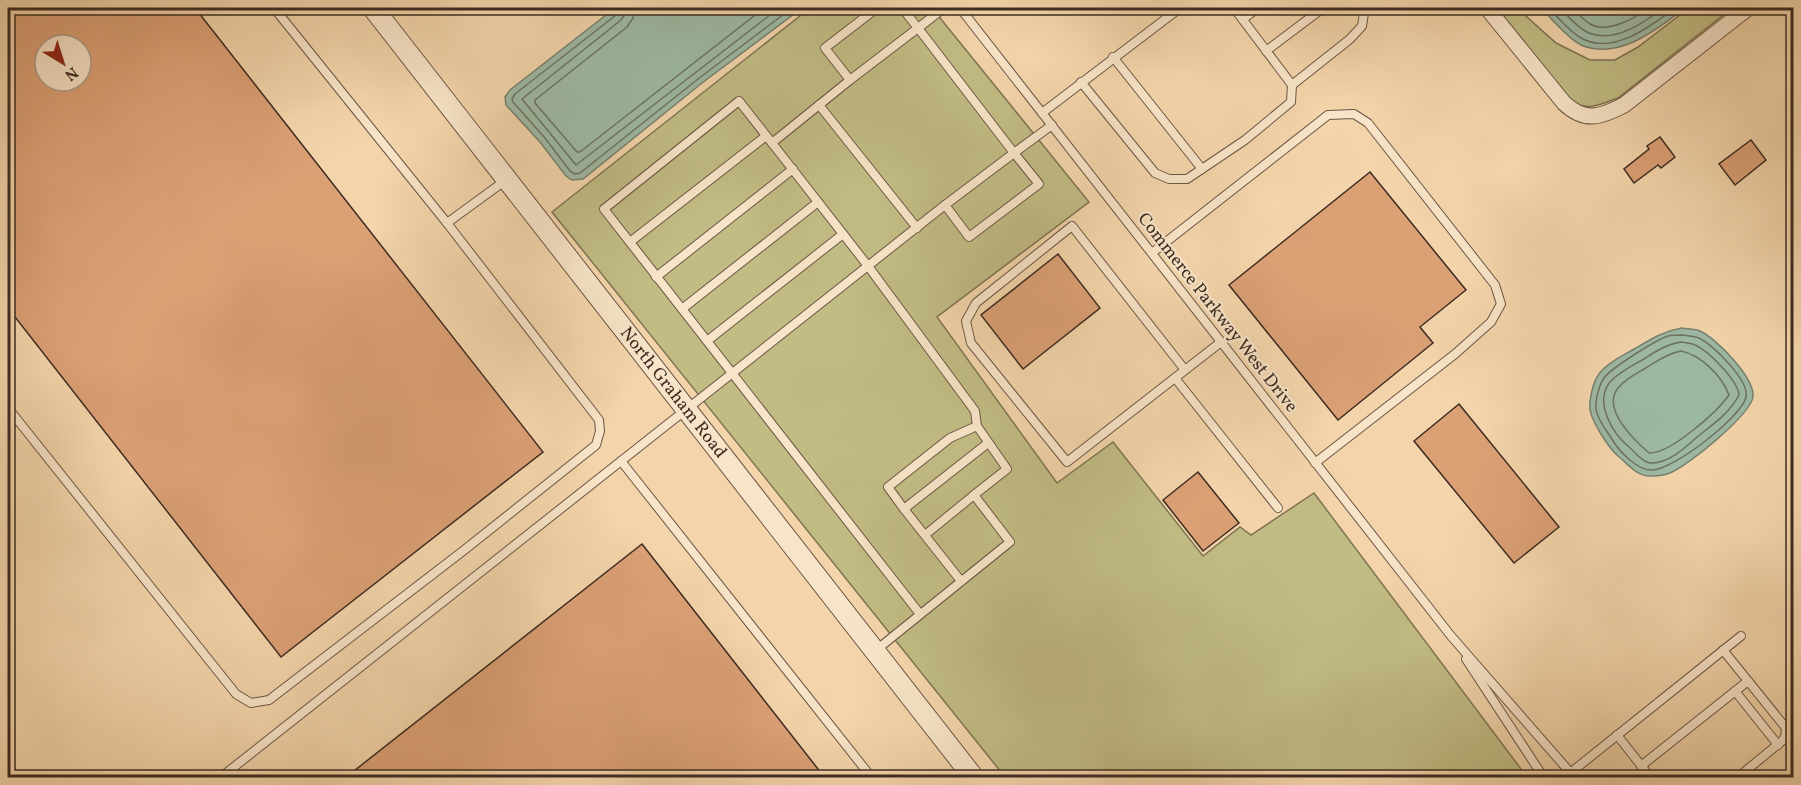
<svg xmlns="http://www.w3.org/2000/svg" width="1801" height="785" font-family="Vollkorn,serif">
<style>
.green{fill:#c1bc84;stroke:#7e7453;stroke-width:1.5}
.water{fill:#9db9a4;stroke:#768170;stroke-width:1.5}
.lines{fill:none;stroke-linecap:round;stroke-linejoin:round}
.shore{stroke:#6c7263;stroke-width:1.5}
.building{fill:#dca075;stroke:#3c2c22;stroke-width:1.5;fill-rule:evenodd}
.service-casing{stroke:#6a5644;stroke-width:10}
.minor-casing{stroke:#6a5644;stroke-width:17}
.tertiary-casing{stroke:#6a5644;stroke-width:22}
.service{stroke:#f8e4c8;stroke-width:8}
.minor{stroke:#f8e4c8;stroke-width:15}
.tertiary{stroke:#f8e4c8;stroke-width:20}
.labels{text-anchor:middle;dominant-baseline:central;stroke-width:4.5;stroke-linejoin:round;paint-order:stroke}
.street-label{font-size:18px;fill:#3c2c22;stroke:#f8e4c8}
</style>
<rect width="100%" height="100%" fill="#f4d5ab"/>
<filter id="stains"><feTurbulence type="fractalNoise" baseFrequency=".00333" numOctaves="4"/><feColorMatrix values="0 0 0 0 .2 0 0 0 0 .09 0 0 0 0 .02 0 0 0 .5 -.17"/></filter>
<radialGradient id="worn" r=".72"><stop offset=".6" stop-color="#630" stop-opacity="0"/><stop offset="1" stop-color="#630" stop-opacity=".3"/></radialGradient>
<g class="green">
<polygon points="810,8 932,8 1089,202 937,317 1057,483 1113,442 1203,556 1240,527 1251,535 1314,493 1527,777 1005,777 552,212"/>
<path d="M 1495,8 L 1517,8 L 1556,43 L 1590,60 L 1615,60 L 1638,47 L 1689,8 L 1732,8 L 1618,98 C 1602,104 1590,110 1574,104 Z"/>
</g>
<g class="water">
<polygon points="615,8 802,8 702,83 583,179 572,180 566,176 540,142 506,105 505,97 510,90"/>
<path d="M 1541,8 L 1685,8 C 1657,29 1619,61 1581,45 C 1568,39 1551,18 1541,8 Z"/>
<path d="M 1682,328 C 1687,329 1694,329 1700,331 C 1716,338 1755,378 1753,397 C 1750,415 1688,466 1670,473 C 1665,475 1657,476 1652,476 C 1637,477 1628,464 1618,456 C 1609,448 1591,421 1590,409 C 1589,400 1593,382 1599,374 C 1607,363 1624,355 1636,348 C 1651,339 1664,331 1682,328 Z"/>
</g>
<g class="lines">
<g class="shore">
<polyline points="618,8 616,15 515,94 512,99 513,102 545,138 570,171 575,174 580,173 698,79 792,8"/>
<polyline points="626,8 625,14 621,20 522,99 576,165 779,8"/>
<polyline points="635,8 633,18 627,27 535,100 535,103 577,152 580,152 764,8"/>
<path d="M 1549,8 C 1559,18 1570,33 1583,39 C 1614,55 1652,25 1675,8"/>
<path d="M 1560,8 C 1568,16 1578,29 1589,33 C 1615,43 1644,23 1663,8"/>
<path d="M 1572,8 C 1577,13 1584,20 1590,24 C 1608,34 1635,18 1649,8"/>
<path d="M 1682,335 C 1688,336 1694,336 1699,338 C 1713,345 1750,381 1746,397 C 1742,417 1673,470 1652,470 C 1638,471 1620,452 1613,441 C 1608,432 1597,420 1596,409 C 1595,401 1599,385 1604,378 C 1611,368 1656,340 1668,336 C 1672,335 1678,335 1682,335 Z"/>
<path d="M 1681,342 C 1686,343 1691,343 1695,345 C 1709,351 1738,381 1739,395 C 1730,413 1712,425 1697,437 C 1685,448 1668,464 1650,463 C 1642,462 1635,452 1629,447 C 1612,433 1594,402 1610,382 C 1619,372 1633,365 1644,359 C 1656,351 1667,344 1681,342 Z"/>
<path d="M 1681,351 C 1701,355 1722,376 1729,395 C 1717,412 1670,454 1649,453 C 1635,441 1601,409 1618,388 C 1624,380 1635,374 1644,369 C 1656,362 1668,353 1681,351 Z"/>
</g>
</g>
<g class="building">
<path d="M 8,8 L 195,8 L 543,452 L 281,657 L 8,308 ZM 45,45 L 81,45 L 81,81 L 45,81 Z"/>
<polygon points="1660,137 1675,157 1661,168 1658,165 1634,183 1624,169 1649,149 1647,146"/>
<polygon points="1751,140 1766,160 1735,185 1719,164"/>
<polygon points="1370,172 1466,290 1420,327 1433,343 1338,420 1229,285"/>
<polygon points="1058,254 1100,308 1023,369 981,315"/>
<polygon points="1459,404 1559,527 1514,563 1414,441"/>
<polygon points="1198,472 1239,523 1203,551 1163,500"/>
<polygon points="642,544 825,778 345,778"/>
</g>
<g class="lines">
<g class="service-casing">
<g id="service">
<polyline points="274,8 447,223"/>
<polyline points="877,8 825,48 850,80 918,28 902,8"/>
<polyline points="944,8 918,28 1014,153 1052,125"/>
<polyline points="960,8 1451,636 1575,778"/>
<polyline points="1243,19 1258,8"/>
<polyline points="1266,51 1323,8"/>
<polyline points="1113,57 1202,169"/>
<polyline points="850,80 772,143 868,266 975,411 977,426 1007,469 974,495 1010,542 875,651"/>
<polyline points="1081,82 1155,173 1169,179 1187,179 1245,140 1291,102 1292,85 1234,8"/>
<polyline points="1292,85 1350,39 1362,26 1364,13 1361,8"/>
<polyline points="819,105 917,228"/>
<polyline points="1042,113 1180,8"/>
<polyline points="772,143 739,101 604,209 920,614"/>
<polygon points="1014,153 1039,184 969,237 945,205"/>
<polyline points="630,242 766,136"/>
<polyline points="1152,253 1328,115 1354,114 1368,123 1495,285 1501,304 1491,322 1455,354 1315,463"/>
<polyline points="656,277 793,169"/>
<polyline points="682,309 818,202"/>
<polyline points="707,341 843,234"/>
<polyline points="1185,370 1072,226 976,303 966,321 971,343 1067,462 1221,342"/>
<polyline points="1175,378 1278,508"/>
<polyline points="8,408 236,694 251,703 269,700 463,551 596,445 600,431 599,420 447,223 506,180"/>
<polyline points="621,461 872,778"/>
<polyline points="904,509 888,487 950,438 977,426"/>
<polyline points="925,535 974,495"/>
<polyline points="961,581 904,509 988,443"/>
<polyline points="1723,650 1786,728 1785,737 1782,741 1737,778"/>
<polyline points="1466,659 1544,778"/>
<polyline points="1735,691 1778,745"/>
<polyline points="1617,735 1651,778"/>
<polyline points="1641,766 1748,681"/>
<polyline points="220,778 945,205"/>
<polyline points="1564,778 1741,636"/>
</g>
</g>
<g class="minor-casing">
<path id="minor" d="M 1487,8 L 1564,103 C 1585,123 1601,117 1624,105 L 1748,8"/>
</g>
<g class="tertiary-casing">
<g id="tertiary">
<path id="s1" d="M 373,8 L 974,778"/>
</g>
</g>
<use href="#service" class="service"/>
<use href="#minor" class="minor"/>
<use href="#tertiary" class="tertiary"/>
</g>
<g class="labels">
<g class="street-label">
<text transform="translate(1217 313) rotate(52)">Commerce Parkway West Drive</text>
<text stroke="none"><textPath href="#s1" startOffset="488">North Graham Road</textPath></text>
</g>
</g>
<rect width="1801" height="785" fill="none" stroke="#f4d5ab" stroke-width="30"/>
<rect x="9" y="9" width="1783" height="767" fill="none" stroke="#3c2c22" stroke-width="3"/>
<rect x="15" y="15" width="1771" height="755" fill="none" stroke="#3c2c22" stroke-width="1.5"/>
<g transform="translate(63 63) rotate(142)"><circle r="28" fill="#f8e4c8" stroke="#ad9a86" stroke-width="1.5"/>
<path d="M0-4.5L10 22L0 15L-10 22Z" fill="#8f2418"/>
<text y="-9" font-size="16" font-weight="bold" text-anchor="middle" fill="#3c2c22">N</text>
</g>
<rect width="100%" height="100%" filter="url(#stains)"/>
<rect width="100%" height="100%" fill="url(#worn)"/>
</svg>
